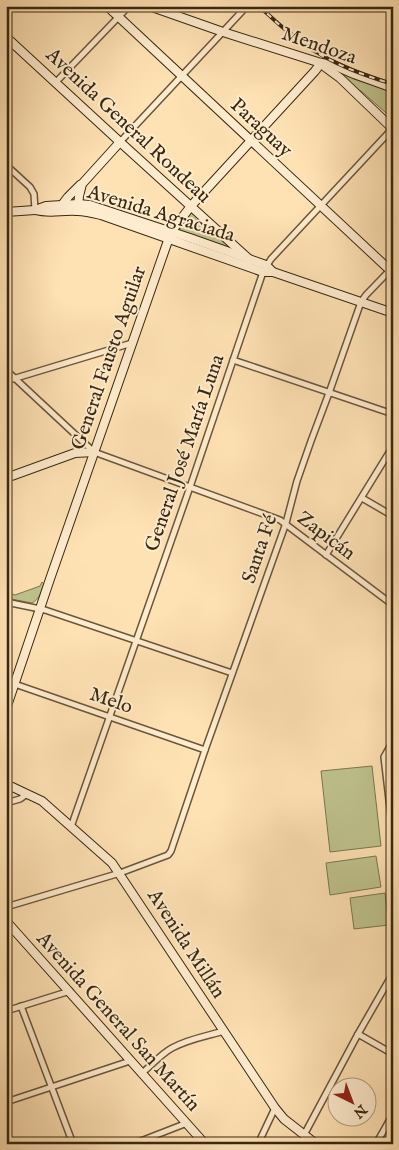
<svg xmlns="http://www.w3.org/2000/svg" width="399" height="1150" font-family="'IM FELL English',serif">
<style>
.green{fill:#bfc38e;stroke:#7c7650}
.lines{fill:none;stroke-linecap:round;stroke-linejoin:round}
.street-casing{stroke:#6a563a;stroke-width:8}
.secondary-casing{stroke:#382811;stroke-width:10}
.street{stroke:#ffecce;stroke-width:5}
.secondary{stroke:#ffecce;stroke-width:8}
.rail-casing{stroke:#382811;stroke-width:4}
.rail{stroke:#ffecce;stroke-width:2;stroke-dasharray:5.5;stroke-linecap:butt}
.labels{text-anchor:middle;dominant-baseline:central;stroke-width:4;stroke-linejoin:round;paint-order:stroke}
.street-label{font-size:20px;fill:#382811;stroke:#ffecce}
</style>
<rect width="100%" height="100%" fill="#ffe2b4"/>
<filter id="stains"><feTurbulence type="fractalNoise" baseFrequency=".004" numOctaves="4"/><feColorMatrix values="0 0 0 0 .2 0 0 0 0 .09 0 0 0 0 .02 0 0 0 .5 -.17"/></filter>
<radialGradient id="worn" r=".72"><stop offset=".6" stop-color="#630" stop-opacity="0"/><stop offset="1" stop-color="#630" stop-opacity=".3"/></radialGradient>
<g class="green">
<polygon points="344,75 360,81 393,91 393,119 361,91 354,88 341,76"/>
<polygon points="192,212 232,248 180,231 180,228"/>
<path d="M 42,582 L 44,584 C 41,591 40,599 32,603 L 6,598 L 6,594 L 10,593 L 15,595 L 40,586 Z"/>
<polygon points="372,766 381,846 330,852 321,771"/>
<polygon points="376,856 381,887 330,895 326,863"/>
<polygon points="385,893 389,925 354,929 350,898"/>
</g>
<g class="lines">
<g class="street-casing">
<g id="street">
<polyline points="56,82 129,6"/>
<polyline points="120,142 247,6"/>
<polyline points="6,165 30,187 34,194 35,210"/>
<polyline points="233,360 393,414"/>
<polyline points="6,370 94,452 280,520 393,605"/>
<polyline points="6,381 132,343"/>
<polyline points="362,498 393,516"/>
<polyline points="326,555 393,446"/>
<polyline points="6,602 45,610 232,673"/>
<polyline points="6,681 205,750"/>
<polyline points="393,741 384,757 393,834"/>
<polyline points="6,803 20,799 27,794"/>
<polyline points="71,827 190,487 263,272 271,259 393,128"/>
<polyline points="6,907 120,873 168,855 171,851 205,750 286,523 297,481 311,441 329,393 361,302 366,295 393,267"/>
<polyline points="21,1006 73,1144"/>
<polyline points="6,1011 70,991"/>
<polyline points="358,1034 393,1054"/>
<path d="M 142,1073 C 152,1065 161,1054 172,1048 C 188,1039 207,1036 224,1031"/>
<polyline points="6,1102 127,1062 129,1060"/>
<polyline points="304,1135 358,1034 393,973"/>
<polyline points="133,1144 187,1123"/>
<polyline points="258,1144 275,1108"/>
<polyline points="376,1144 393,1114"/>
</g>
</g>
<g class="secondary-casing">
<g id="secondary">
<polyline points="107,6 393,273"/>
<polyline points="149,6 223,32 321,63 331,64 354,74 393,88"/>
<polyline points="6,37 120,142 250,260"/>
<polyline points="321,63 325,67 340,78 393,129"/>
<polyline points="62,205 68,197 80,185"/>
<polyline points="78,207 79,196 82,184 120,142"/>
<path d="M 35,210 C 50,214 61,210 77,211 C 85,211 93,213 101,215 L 263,272 L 273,272 L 393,313"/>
<polyline points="6,212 35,210 46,206 78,204 90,205 190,238 266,265 273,272"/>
<polyline points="6,478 75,453 94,452"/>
<polyline points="6,709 50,579 171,232 191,206 315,71 321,63"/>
<polyline points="6,784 42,801 112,863 275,1108 284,1119 316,1144"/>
<polyline points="6,921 205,1144"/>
</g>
</g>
<use href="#street" class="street"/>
<use href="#secondary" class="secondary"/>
<g class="rail-casing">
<path id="rail" d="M 259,6 C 271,17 282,28 295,37 C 323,60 358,74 393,84"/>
</g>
<use href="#rail" class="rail"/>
</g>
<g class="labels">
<g class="street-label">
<text transform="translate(319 46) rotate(19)">Mendoza</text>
<text transform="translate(128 126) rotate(43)">Avenida General Rondeau</text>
<text transform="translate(261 128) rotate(43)">Paraguay</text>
<text transform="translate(161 214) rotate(17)">Avenida Agraciada</text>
<text transform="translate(109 358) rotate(-71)">General Fausto Aguilar</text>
<text transform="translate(185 453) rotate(-71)">General José María Luna</text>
<text transform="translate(326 536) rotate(37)">Zapicán</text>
<text transform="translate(260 549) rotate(-71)">Santa Fé</text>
<text transform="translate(111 701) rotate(19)">Melo</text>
<text transform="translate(186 944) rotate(57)">Avenida Millán</text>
<text transform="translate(118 1022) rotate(48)">Avenida General San Martín</text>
</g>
</g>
<rect width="399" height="1150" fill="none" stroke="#ffe2b4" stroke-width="25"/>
<rect x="8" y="8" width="384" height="1135" fill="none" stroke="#382811" stroke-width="2.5"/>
<rect x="12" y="12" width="374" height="1125" fill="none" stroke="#382811"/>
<g transform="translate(352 1102) rotate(138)"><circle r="24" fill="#ffecce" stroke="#af9e82"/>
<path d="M0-4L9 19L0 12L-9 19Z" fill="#8f2418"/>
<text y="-8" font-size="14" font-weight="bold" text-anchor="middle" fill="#382811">N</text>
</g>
<rect width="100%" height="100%" filter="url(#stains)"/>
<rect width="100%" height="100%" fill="url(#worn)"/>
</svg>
